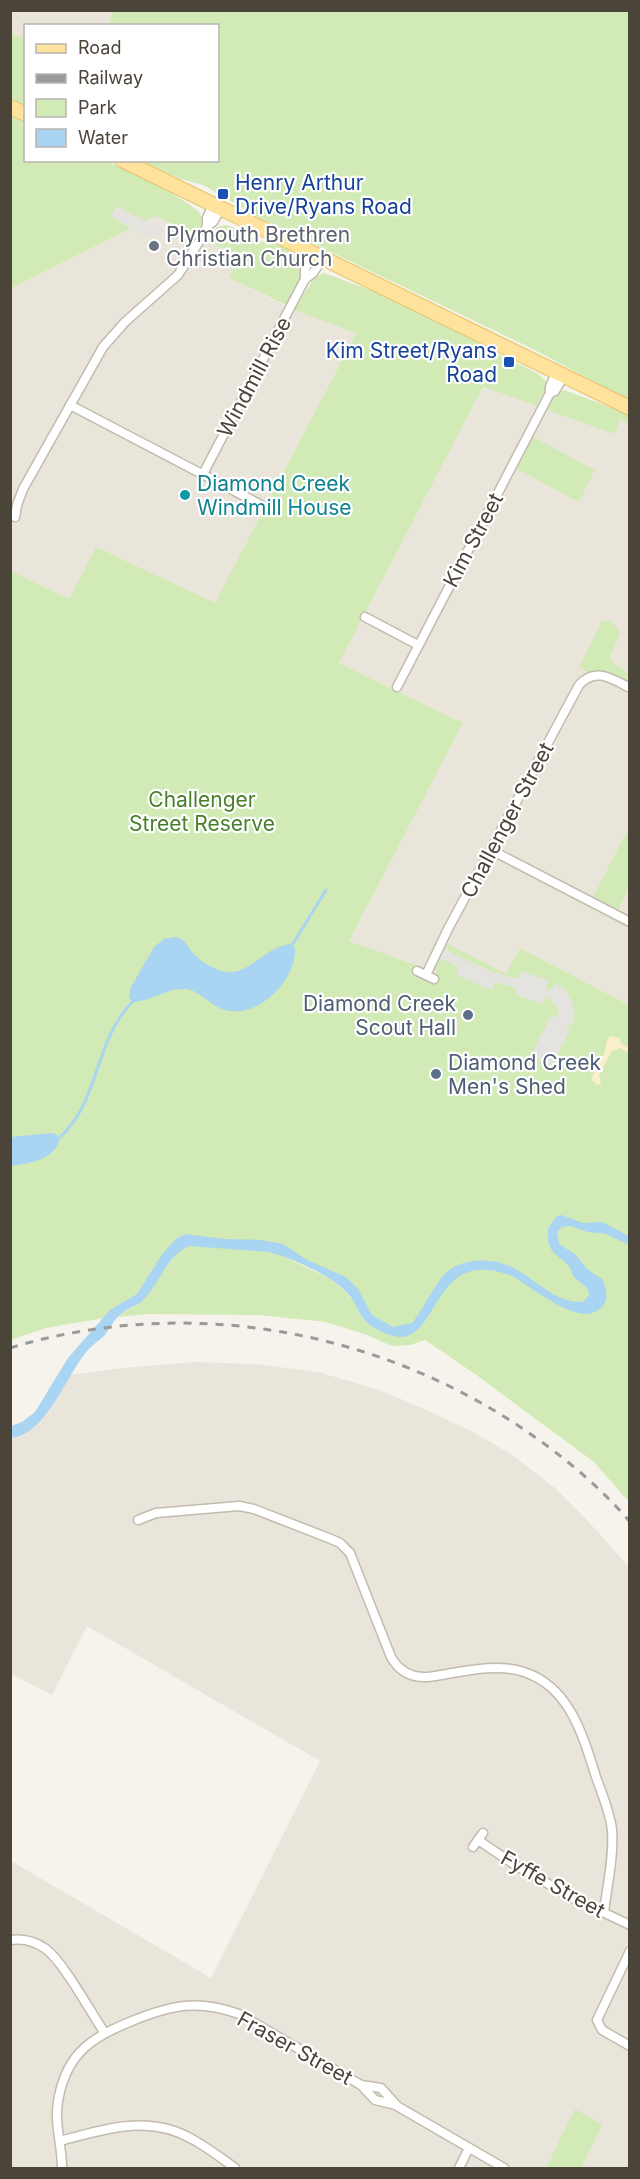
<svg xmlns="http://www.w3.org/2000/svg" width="640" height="2179" font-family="Inter,sans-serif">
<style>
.residential{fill:#eae5da}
.green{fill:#d2eab5}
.sand{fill:#f9efc9}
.parking{fill:#e5e3e0}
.water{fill:#a9d4f2}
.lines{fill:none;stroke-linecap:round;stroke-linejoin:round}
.stream{stroke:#a9d4f2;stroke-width:3}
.minor-casing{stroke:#c2bbae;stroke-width:11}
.primary-casing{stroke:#e6c16a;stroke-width:16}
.minor{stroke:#fff;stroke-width:8}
.primary{stroke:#ffe39c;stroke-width:14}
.rail{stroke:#9a9a9a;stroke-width:3;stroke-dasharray:8 8;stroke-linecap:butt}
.transit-dot{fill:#1a4fb4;stroke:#fff;stroke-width:2}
.worship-dot{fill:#6b7280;stroke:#fff;stroke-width:2}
.culture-dot{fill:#0f9aa8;stroke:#fff;stroke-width:2}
.service-dot{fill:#5c6f8a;stroke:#fff;stroke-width:2}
.labels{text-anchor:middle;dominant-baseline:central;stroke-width:4.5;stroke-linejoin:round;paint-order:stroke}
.transit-label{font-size:21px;fill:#164399;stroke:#fff;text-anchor:start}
.worship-label{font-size:21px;fill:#5b616d;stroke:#fff;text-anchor:start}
.street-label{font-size:21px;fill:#4b4439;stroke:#fff}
.culture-label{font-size:21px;fill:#0d838f;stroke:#fff;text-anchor:start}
.park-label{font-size:21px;fill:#4a7f2a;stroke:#fff}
.service-label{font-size:21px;fill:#4e5e75;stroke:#fff;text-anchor:end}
</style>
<rect width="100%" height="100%" fill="#f6f3ec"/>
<g class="residential">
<polygon points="11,11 114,11 107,25 26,26 25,39 11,32"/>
<polygon points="44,161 239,257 229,278 294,310 356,332 215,604 96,547 69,599 11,571 11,206"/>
<polygon points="483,387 614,433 622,420 629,424 629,1005 520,948 507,974 437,975 433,984 413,975 417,966 349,941 463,723 339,663"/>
<polygon points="195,1362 255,1364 318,1372 380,1390 422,1408 473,1432 512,1455 555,1488 588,1521 630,1568 629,2168 11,2168 11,1861 211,1978 320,1761 87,1626 52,1695 11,1674 10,1433 39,1418 61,1376 124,1368"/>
</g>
<g class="green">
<polygon points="114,10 629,11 629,400 531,348 264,220 203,185 181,179 142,161 218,160 218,26 107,26"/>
<polygon points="10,32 25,39 25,108 11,100"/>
<path d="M 10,112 L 25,120 L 26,160 C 51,161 79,158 104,161 C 116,162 196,204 200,214 C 204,222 200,229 196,236 L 155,216 L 11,288 Z"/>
<path d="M 225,225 C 239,228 251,238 264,242 C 269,244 273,243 278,245 C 314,260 300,280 286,305 L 229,278 L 239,257 L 207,241 L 217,227 Z"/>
<path d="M 324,273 L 384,295 L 492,347 C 504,364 540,367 547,384 L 545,391 L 537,406 L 483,387 L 339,663 L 463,723 L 349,941 L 418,966 L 413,975 L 433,984 L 437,975 C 432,965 442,953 446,943 L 506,974 L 520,948 L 629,1005 L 629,1502 L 594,1462 L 475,1374 L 425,1340 L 410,1345 L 392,1346 L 367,1335 L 326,1322 L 259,1315 L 148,1314 L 118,1317 L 121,1313 L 136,1306 L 153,1288 L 161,1273 L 180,1250 L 189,1246 L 201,1246 L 269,1252 L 281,1255 L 330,1279 L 343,1289 L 356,1304 L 362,1318 L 369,1324 L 395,1337 L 368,1320 L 345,1283 L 281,1249 L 183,1239 L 140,1297 L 110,1317 L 46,1328 L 11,1340 L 11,571 L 69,599 L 96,547 L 215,603 L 356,333 L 294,310 L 314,278 Z"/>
<polygon points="564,390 629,414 629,424 621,420 614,434 547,410 557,393"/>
<polygon points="533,437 595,470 579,502 517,469"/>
<polygon points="602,621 611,621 620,632 610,657 613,663 629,673 629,684 603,672 588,672 579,667"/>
<polygon points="629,828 629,887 618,910 593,897"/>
<polygon points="575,2109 602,2125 581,2168 546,2168"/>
</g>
<polygon class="sand" points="611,1036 619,1038 622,1044 629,1048 629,1053 620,1048 611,1052 599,1075 601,1084 596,1085 591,1079 605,1051 607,1040"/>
<g class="parking">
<polygon points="116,206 164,230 158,239 150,234 147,238 111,216"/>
<polygon points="445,946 451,953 493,972 518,979 521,971 548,980 546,987 548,990 552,989 555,983 565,989 574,1006 574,1020 572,1025 565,1025 570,1030 552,1066 531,1055 551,1016 557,1018 558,1011 556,1004 546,997 542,1004 516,995 516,988 495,982 492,990 456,975 458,967 444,960 438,961"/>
</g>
<g class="water">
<path d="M 174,937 C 186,938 187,947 194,954 C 203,964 219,973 232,972 C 253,970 266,947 290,944 L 295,949 C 296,981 258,1019 225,1010 C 210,1006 200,990 185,989 C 166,988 150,1002 132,1002 L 129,996 L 131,987 L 154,947 L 164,939 Z"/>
<path d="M 52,1133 L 57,1135 L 59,1142 C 51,1161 29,1163 11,1166 L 11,1137 Z"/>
<path d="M 561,1215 L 583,1223 L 602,1222 L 629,1236 L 629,1245 L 606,1234 L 588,1232 L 570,1226 L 562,1227 L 557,1232 L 559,1244 L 576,1255 L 586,1268 L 603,1280 C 606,1289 609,1299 603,1306 C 581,1332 531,1285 510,1275 C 503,1273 494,1270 487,1270 C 432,1265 435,1346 394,1336 C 384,1334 368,1326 363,1318 C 355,1307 355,1299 342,1288 C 327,1274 289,1257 269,1252 L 189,1246 C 166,1257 161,1281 145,1298 C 139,1306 129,1307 122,1313 C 115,1318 110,1328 105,1335 C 100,1340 93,1344 88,1350 C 66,1375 47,1434 11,1438 L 11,1426 L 22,1422 L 35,1412 L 68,1358 L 110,1310 L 137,1294 L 163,1253 L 176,1239 L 185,1234 L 224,1239 L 261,1240 L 283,1244 L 307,1260 L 346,1277 L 358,1289 L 372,1315 L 393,1327 L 412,1323 C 424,1309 436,1280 449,1270 C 456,1265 465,1262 474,1261 C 526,1255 540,1303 583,1302 L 589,1295 L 588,1289 L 574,1277 L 569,1266 L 552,1251 L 548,1242 L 548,1229 L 556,1217 Z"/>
</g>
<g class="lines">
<g class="stream">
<polyline points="291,947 326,890"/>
<path d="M 58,1139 C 102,1100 92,1042 134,1000"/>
</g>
<g class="minor-casing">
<g id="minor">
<polyline points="207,226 213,222 221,208"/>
<polyline points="305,279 305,270 311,253"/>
<polyline points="550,393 555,391 564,376"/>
<polyline points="70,405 263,506"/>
<polyline points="203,474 305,279 313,273 323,258"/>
<polyline points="15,517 17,505 23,489 103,347 125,322 178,275 202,237 207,226 207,218 213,204"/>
<polyline points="365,617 418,645"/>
<polyline points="397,687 550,393 550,387 556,372"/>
<polyline points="491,850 630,922"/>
<polyline points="417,971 434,979"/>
<path d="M 426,975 L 448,929 L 579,685 C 595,667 611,678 630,688"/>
<path d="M 138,1520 L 156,1513 L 239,1506 L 254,1509 L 331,1539 L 340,1543 L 350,1553 L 391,1657 C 399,1671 412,1678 428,1677 C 458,1673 494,1662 524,1672 C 570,1687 583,1736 596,1777 C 602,1794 610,1812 612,1830 C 614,1857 607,1886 604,1912"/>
<polyline points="478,1840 515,1865 575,1899 630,1925"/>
<polyline points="473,1847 483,1833"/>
<path d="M 10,1940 C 23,1938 35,1941 46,1949 C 64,1963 90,2011 104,2032"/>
<polyline points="630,1951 597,2020 602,2030 630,2046"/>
<polyline points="361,2085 375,2100 396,2105"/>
<path d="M 60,2141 C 105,2129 149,2114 192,2139 C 207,2147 221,2158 235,2168"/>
<path d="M 62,2168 C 62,2144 53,2120 59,2096 C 68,2052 94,2036 132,2021 C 171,2005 198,1999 239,2014 L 361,2085 L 381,2088 L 397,2106 L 504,2168"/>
<polyline points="459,2168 469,2148"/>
</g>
</g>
<g class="primary-casing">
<g id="primary">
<polyline points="10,107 26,114"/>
<polyline points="122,160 630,408"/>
</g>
</g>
<use href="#minor" class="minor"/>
<use href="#primary" class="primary"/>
<path class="rail" d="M 10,1348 C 178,1297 361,1326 508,1419 C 553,1448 595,1481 630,1522"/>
</g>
<g class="transit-dot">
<rect x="217" y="188" width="12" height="12" rx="3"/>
<rect x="503" y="356" width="12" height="12" rx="3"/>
</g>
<circle class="worship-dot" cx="154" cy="246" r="6"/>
<circle class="culture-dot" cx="185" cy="495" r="6"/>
<g class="service-dot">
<circle cx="468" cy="1015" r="6"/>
<circle cx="436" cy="1074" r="6"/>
</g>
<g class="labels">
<g class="transit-label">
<text x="235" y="182">Henry Arthur<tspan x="235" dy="24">Drive/Ryans Road</tspan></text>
<text x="497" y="350" text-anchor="end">Kim Street/Ryans<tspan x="497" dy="24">Road</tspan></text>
</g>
<g class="worship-label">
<text x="166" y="234">Plymouth Brethren<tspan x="166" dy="24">Christian Church</tspan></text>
</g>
<g class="street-label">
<text transform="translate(254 377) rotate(-62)">Windmill Rise</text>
<text transform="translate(473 540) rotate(-62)">Kim Street</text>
<text transform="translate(507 820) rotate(-62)">Challenger Street</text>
<text transform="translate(553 1884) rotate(29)">Fyffe Street</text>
<text transform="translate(295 2048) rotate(29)">Fraser Street</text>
</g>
<g class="culture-label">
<text x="197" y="483">Diamond Creek<tspan x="197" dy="24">Windmill House</tspan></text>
</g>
<g class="park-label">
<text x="202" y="799">Challenger<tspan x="202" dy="24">Street Reserve</tspan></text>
</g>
<g class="service-label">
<text x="456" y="1003">Diamond Creek<tspan x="456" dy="24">Scout Hall</tspan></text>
<text x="448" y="1062" text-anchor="start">Diamond Creek<tspan x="448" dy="24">Men's Shed</tspan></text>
</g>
</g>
<rect width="640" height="2179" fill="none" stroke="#4b4439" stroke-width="24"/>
<rect x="24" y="24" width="195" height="138" fill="#ffffff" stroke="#b7b4b0" stroke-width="1.5"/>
<rect x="36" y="44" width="30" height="9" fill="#ffe39c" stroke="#b7b4b0" stroke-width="1.5"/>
<text x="78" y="54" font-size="18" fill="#4b4439">Road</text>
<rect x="36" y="74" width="30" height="9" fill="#9a9a9a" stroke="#b7b4b0" stroke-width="1.5"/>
<text x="78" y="84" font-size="18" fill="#4b4439">Railway</text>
<rect x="36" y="99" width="30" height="18" fill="#d2eab5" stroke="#b7b4b0" stroke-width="1.5"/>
<text x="78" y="114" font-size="18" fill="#4b4439">Park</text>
<rect x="36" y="129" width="30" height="18" fill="#a9d4f2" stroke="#b7b4b0" stroke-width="1.5"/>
<text x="78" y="144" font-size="18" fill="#4b4439">Water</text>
</svg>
